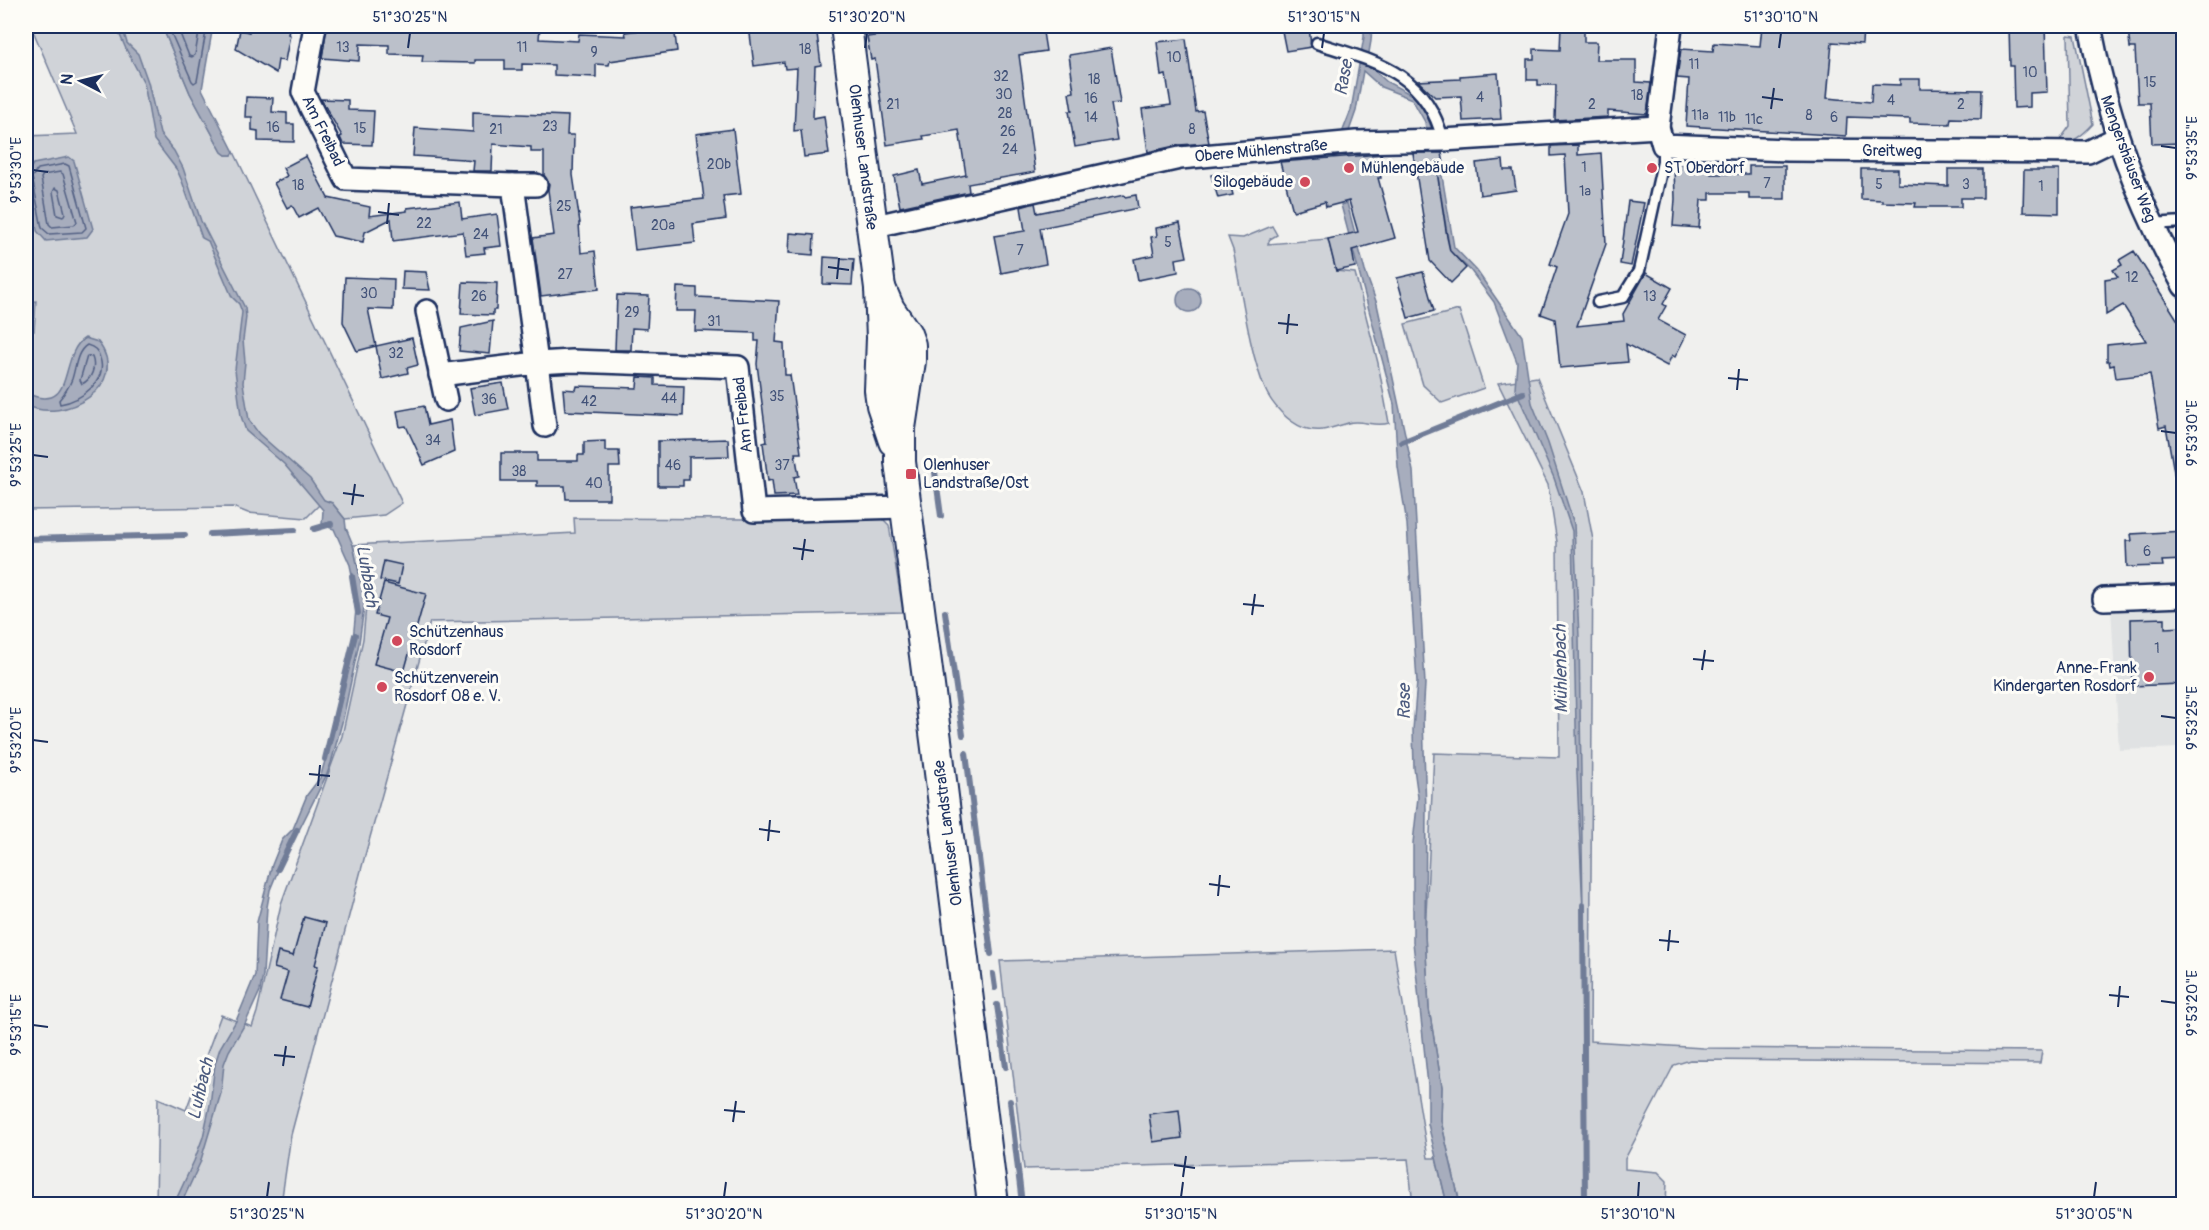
<svg xmlns="http://www.w3.org/2000/svg" width="2209" height="1230" font-family="Pangolin,sans-serif">
<style>
.built{fill:#e0e2e3}
.green{fill:#d0d3d8;stroke:#76819b;stroke-width:1.5}
.water{fill:#a7adbd;stroke:#6f7b97;stroke-width:1.5}
.lines{fill:none;stroke-linecap:round;stroke-linejoin:round}
.shore{stroke:#536184;stroke-width:1.5}
.stream{stroke:#6f7b97;stroke-width:6}
.building{fill:#bbc0ca;stroke:#1b2f5e;stroke-width:1.5}
.lane-casing{stroke:#1b2f5e;stroke-width:15}
.street-casing{stroke:#1b2f5e;stroke-width:26}
.secondary-casing{stroke:#1b2f5e;stroke-width:34}
.lane{stroke:#fdfcf7;stroke-width:10}
.street{stroke:#fdfcf7;stroke-width:21}
.secondary{stroke:#fdfcf7;stroke-width:30}
.ticks{fill:none;stroke:#1b2f5e;stroke-width:2}
.poi-dot{fill:#d1495b;stroke:#fdfcf7;stroke-width:2}
.labels{text-anchor:middle;dominant-baseline:central;stroke-width:6;stroke-linejoin:round;paint-order:stroke}
.number-label{font-size:14px;fill:#435379}
.street-label{font-size:16px;fill:#1b2f5e;stroke:#fdfcf7}
.poi-label{font-size:16px;fill:#1b2f5e;stroke:#fdfcf7;text-anchor:start}
.water-label{font-size:18px;font-style:italic;fill:#4c5b7f;stroke:#fdfcf7}
.neatline{fill:none;stroke:#1b2f5e;stroke-width:2}
.ticks-label{font-size:15px;text-anchor:middle;fill:#1b2f5e}
</style>
<rect width="100%" height="100%" fill="#f0f0ee"/>
<filter id="ink" filterUnits="userSpaceOnUse"><feTurbulence type="fractalNoise" baseFrequency=".0167" numOctaves="2"/><feDisplacementMap in="SourceGraphic" scale="12" xChannelSelector="R" yChannelSelector="G"/><feConvolveMatrix kernelMatrix="1 2 1 2 8 2 1 2 1" color-interpolation-filters="sRGB"/></filter>
<g filter="url(#ink)">
<polygon class="built" points="2183,602 2183,748 2119,750 2111,606"/>
<g class="green">
<polygon points="31,26 162,26 190,93 222,152 226,155 232,155 234,152 402,503 384,515 345,519 332,503 324,500 306,518 248,513 233,507 26,510 26,332 34,331 36,301 26,302 26,136 77,134"/>
<path d="M 2068,35 L 2075,36 L 2093,124 C 2080,138 2075,141 2057,144 L 2070,126 Z"/>
<path d="M 1272,226 L 1277,235 L 1270,239 L 1268,244 L 1328,239 L 1336,271 L 1355,273 L 1378,363 L 1389,423 C 1375,428 1362,419 1348,423 C 1333,427 1321,434 1304,428 C 1288,422 1272,405 1265,389 C 1249,351 1242,293 1233,250 L 1228,237 L 1243,238 Z"/>
<polygon points="1459,310 1484,388 1442,403 1423,385 1405,324"/>
<polygon points="1537,377 1584,492 1593,540 1590,1041 1703,1048 2042,1051 2040,1063 1690,1060 1674,1065 1625,1159 1625,1169 1658,1172 1667,1181 1666,1204 1460,1204 1441,1121 1442,1087 1429,1009 1425,935 1434,753 1559,757 1557,542 1548,485 1498,383"/>
<polygon points="879,515 889,525 903,612 430,622 364,859 291,1135 281,1204 156,1204 158,1098 186,1110 221,1015 252,1027 257,1012 281,904 342,736 363,639 366,606 353,545 575,533 574,518 745,519"/>
<polygon points="1394,949 1428,1158 1436,1158 1447,1204 1413,1204 1408,1159 1024,1169 1000,961"/>
</g>
<g class="water">
<polygon points="116,26 122,26 127,43 138,54 148,82 160,134 174,151 183,168 201,221 245,308 246,317 243,340 245,362 243,383 249,420 259,434 310,479 324,500 332,503 345,519 346,528 353,545 365,600 359,643 343,719 331,763 327,774 298,832 291,839 270,890 267,907 263,975 260,991 245,1024 229,1051 224,1064 221,1093 200,1163 181,1204 174,1204 194,1161 203,1137 210,1105 215,1064 220,1048 236,1021 255,975 257,922 272,865 282,840 293,829 307,795 320,778 336,723 352,650 357,599 350,565 334,529 322,525 323,510 284,464 246,431 241,416 235,370 242,312 239,304 232,297 208,241 202,238 182,181 177,170 154,140 144,83 126,49"/>
<polygon points="162,26 213,26 202,89 234,152 232,155 226,155 222,152 190,93"/>
<polygon points="1364,26 1372,26 1371,41 1367,64 1387,82 1416,97 1427,116 1434,135 1427,136 1425,122 1412,99 1381,87 1363,71 1356,111 1348,134 1342,133 1351,110 1364,37"/>
<polygon points="69,157 74,161 93,229 87,237 46,241 37,231 27,174 33,164"/>
<polygon points="1440,164 1454,247 1477,271 1522,336 1532,403 1548,443 1574,524 1579,637 1583,912 1577,774 1572,531 1554,478 1515,388 1517,362 1494,302 1471,271 1450,251 1436,165"/>
<polygon points="1347,203 1365,271 1377,304 1413,471 1425,684 1423,719 1426,810 1425,935 1429,1009 1442,1087 1441,1121 1460,1204 1447,1204 1428,1124 1428,1085 1413,942 1413,843 1418,797 1414,768 1413,730 1417,682 1407,524 1398,467 1394,404 1341,205"/>
<circle cx="1189" cy="300" r="12"/>
<path d="M 85,338 L 98,342 C 132,385 64,425 26,405 L 26,393 C 77,416 58,354 85,338 Z"/>
</g>
<g class="lines">
<g class="shore">
<polyline points="168,26 192,81 194,83 197,81 207,26"/>
<polyline points="177,26 189,56 192,57 195,55 200,26"/>
<polygon points="65,164 69,166 86,228 82,232 49,234 42,228 32,177 38,169"/>
<polygon points="60,172 63,174 77,222 74,225 52,227 49,224 41,178 43,175"/>
<polygon points="55,188 59,190 65,213 63,217 57,215 53,192"/>
<path d="M 87,345 C 94,347 98,350 100,358 C 108,381 80,401 60,404 L 59,400 C 64,394 69,387 72,379 C 76,367 76,352 87,345 Z"/>
<path d="M 87,356 L 92,357 C 96,367 92,379 82,384 L 80,380 Z"/>
</g>
<g class="stream">
<polyline points="1402,442 1523,393"/>
<polyline points="935,472 941,516"/>
<polyline points="314,529 331,524"/>
<polyline points="210,534 295,530"/>
<polyline points="26,539 185,535"/>
<polyline points="352,576 358,613"/>
<polyline points="945,612 963,735"/>
<polyline points="966,753 991,954"/>
<polyline points="325,759 355,635"/>
<polyline points="278,869 297,830"/>
<polyline points="1583,905 1585,1204"/>
<polyline points="993,974 995,988"/>
<polyline points="997,1005 1006,1067"/>
<polyline points="1010,1101 1022,1204"/>
</g>
</g>
<g class="building">
<polygon points="250,26 290,26 288,34 290,35 285,61 278,60 276,73 236,49 240,30 249,32"/>
<polygon points="327,26 473,26 473,30 506,31 506,26 540,26 539,39 578,41 579,34 626,36 625,32 641,30 640,26 674,26 677,51 610,61 609,65 596,64 596,77 554,75 554,65 522,64 522,70 505,70 505,60 475,60 475,63 422,62 423,55 389,54 389,45 360,44 359,61 322,58"/>
<polygon points="749,26 816,26 821,65 815,66 813,118 824,116 829,154 804,157 801,130 794,131 797,68 785,69 784,62 754,66"/>
<polygon points="946,26 1042,26 1046,51 1019,55 1035,172 968,184 969,192 900,207 894,176 919,170 922,184 966,175 959,130 923,136 924,139 887,145 875,59 871,60 867,37"/>
<polygon points="1281,26 1309,26 1311,47 1286,51"/>
<polygon points="1561,26 1584,26 1584,42 1597,42 1596,60 1636,60 1636,82 1651,83 1647,114 1608,111 1608,117 1555,120 1556,85 1538,85 1538,80 1527,80 1527,59 1534,59 1534,49 1560,50"/>
<polygon points="1762,26 1863,26 1862,44 1832,42 1827,98 1871,102 1872,84 1900,85 1900,79 1920,79 1920,89 1982,90 1981,119 1951,118 1950,124 1910,123 1910,119 1847,117 1846,136 1686,126 1689,79 1677,78 1681,49 1713,51 1714,43 1760,46"/>
<polygon points="2009,26 2045,26 2047,92 2030,93 2030,107 2014,108 2013,66 2010,66"/>
<polygon points="2184,26 2184,126 2180,126 2181,143 2152,144 2150,103 2138,103 2135,48 2130,48 2128,27"/>
<polygon points="1186,39 1196,112 1203,111 1209,143 1179,145 1148,152 1142,109 1171,105 1166,75 1161,76 1157,42"/>
<polygon points="1111,48 1120,103 1111,104 1117,140 1075,147 1069,111 1072,111 1069,93 1074,92 1069,55"/>
<polygon points="1498,73 1501,119 1463,121 1461,96 1435,97 1418,81 1460,79 1460,76"/>
<polygon points="246,97 273,98 272,112 287,113 287,124 294,124 294,142 258,141 258,131 252,130 252,117 245,117"/>
<polygon points="321,99 348,100 348,110 374,111 372,145 343,144 340,137 342,136"/>
<polygon points="473,112 568,116 567,135 574,135 573,175 580,223 579,223 581,253 595,251 599,289 541,296 533,238 554,235 548,190 549,184 544,175 544,152 531,152 531,147 493,144 492,171 473,171 474,161 464,160 463,159 413,156 415,128 473,132"/>
<polygon points="733,129 741,194 723,196 726,219 693,224 695,243 635,250 630,207 704,199 696,134"/>
<polygon points="1578,145 1578,155 1601,153 1606,244 1577,326 1624,321 1623,314 1646,273 1672,288 1663,304 1666,306 1658,320 1686,335 1675,357 1672,355 1667,366 1626,344 1628,362 1560,368 1555,319 1541,314 1557,267 1550,264 1568,214 1565,155 1551,156 1551,146"/>
<polygon points="1413,153 1442,153 1444,164 1436,165 1447,237 1450,251 1466,268 1451,283 1430,261"/>
<polygon points="1381,154 1386,172 1380,173 1381,178 1378,178 1395,238 1352,250 1355,267 1336,271 1328,239 1358,232 1349,201 1326,207 1325,202 1293,211 1280,162"/>
<polygon points="306,156 328,198 370,207 369,216 407,211 407,208 460,202 462,219 497,214 501,246 484,248 485,253 466,255 463,232 393,241 391,219 365,232 363,242 333,236 318,208 299,218 292,205 287,208 274,183 287,176 283,168"/>
<polygon points="1503,160 1504,170 1513,170 1516,190 1480,195 1476,163"/>
<polygon points="1674,165 1711,166 1711,174 1749,174 1749,166 1785,166 1785,199 1749,199 1749,193 1710,193 1710,200 1701,200 1699,228 1673,226 1675,199"/>
<polygon points="1861,169 1898,169 1898,184 1948,186 1948,169 1983,169 1983,198 1961,198 1961,207 1915,207 1916,203 1882,202 1882,200 1861,199"/>
<polygon points="2024,170 2059,170 2059,213 2023,212"/>
<polygon points="1227,172 1233,195 1218,198 1211,175"/>
<polygon points="1124,195 1125,197 1136,195 1138,208 1040,228 1046,264 1001,273 994,236 1025,231 1021,207 1035,203 1037,213"/>
<polygon points="1628,201 1644,203 1631,266 1620,264"/>
<polygon points="1180,223 1187,257 1176,259 1178,272 1138,280 1134,259 1154,255 1151,237 1157,236 1156,228"/>
<polygon points="790,233 814,235 813,255 789,253"/>
<polygon points="2134,251 2184,330 2184,477 2175,478 2166,426 2159,428 2150,374 2116,378 2114,365 2110,366 2109,361 2107,361 2107,345 2146,341 2123,305 2106,315 2105,279 2118,277 2113,270 2122,265 2119,260"/>
<polygon points="824,257 854,259 852,285 823,284"/>
<polygon points="403,271 426,272 430,290 402,289"/>
<polygon points="1423,272 1434,311 1408,318 1397,278"/>
<polygon points="345,277 394,279 393,310 368,309 376,346 357,351 343,322"/>
<polygon points="463,282 497,283 496,310 493,310 493,315 461,314"/>
<polygon points="677,287 697,288 697,297 779,301 776,342 784,343 785,375 790,375 801,453 795,453 799,476 794,477 797,495 774,496 772,480 768,481 763,443 767,442 757,364 759,341 755,341 755,333 695,331 696,311 676,311"/>
<polygon points="617,295 649,296 647,329 632,328 631,350 615,350"/>
<polygon points="493,321 490,354 459,351 461,328"/>
<polygon points="412,338 418,365 407,368 408,373 382,379 376,346"/>
<polygon points="638,377 655,378 655,385 684,386 683,416 565,411 563,389 576,390 577,386 637,388"/>
<polygon points="503,383 508,409 475,415 470,388"/>
<polygon points="424,406 428,425 450,420 454,452 424,465 406,426 400,427 397,411"/>
<polygon points="728,439 729,456 689,457 689,480 683,480 683,486 658,486 658,441"/>
<polygon points="605,441 605,451 619,451 620,467 609,467 609,499 566,499 565,486 537,486 537,481 501,481 501,453 537,453 537,461 578,461 578,455 584,455 584,442"/>
<polygon points="2184,531 2184,560 2162,561 2163,566 2127,567 2126,541 2132,541 2131,534"/>
<polygon points="384,561 402,565 398,584 380,580"/>
<polygon points="384,583 426,594 404,672 374,664 387,618 375,615"/>
<polygon points="2165,618 2165,628 2184,627 2184,673 2181,673 2181,684 2132,686 2131,619"/>
<polygon points="304,917 326,923 315,965 318,966 307,1007 280,1000 288,972 274,968 278,952 293,956"/>
<polygon points="1179,1110 1182,1138 1153,1142 1149,1114"/>
</g>
<g class="lines">
<g class="lane-casing">
<g id="lane">
<path d="M 1317,43 C 1376,62 1426,72 1443,140"/>
<polyline points="2151,224 2184,222"/>
<polyline points="1598,302 1623,297 1639,271 1663,162 1663,145"/>
</g>
</g>
<g class="street-casing">
<g id="street">
<polyline points="315,26 303,92 346,179 513,185 537,363 572,361 738,367 754,511 905,507"/>
<polyline points="1671,26 1658,127 1663,145 1787,150 2088,152 2117,138"/>
<path d="M 2090,26 C 2108,123 2137,200 2184,286"/>
<polyline points="513,185 536,185"/>
<polyline points="871,227 1180,158 1356,142 1443,140 1658,127"/>
<polyline points="427,311 446,400"/>
<polyline points="440,375 537,363 545,426"/>
<polyline points="2104,599 2184,596"/>
</g>
</g>
<g class="secondary-casing">
<g id="secondary">
<polyline points="846,26 880,288 882,338 880,390 882,405 894,441"/>
<polyline points="880,288 889,309 906,334 910,345 910,361 900,428 900,462 937,748 993,1204"/>
</g>
</g>
<use href="#lane" class="lane"/>
<use href="#street" class="street"/>
<use href="#secondary" class="secondary"/>
</g>
</g>
<path class="ticks" d="M 408,48 L 410,33M 865,48 L 867,33M 1322,48 L 1324,33M 1779,48 L 1781,33M 1762,97 L 1783,100M 1771,109 L 1774,88M 2161,146 L 2176,148M 33,170 L 48,172M 378,212 L 399,215M 387,224 L 389,203M 828,267 L 849,270M 837,279 L 839,258M 1278,323 L 1298,325M 1287,334 L 1289,314M 1728,378 L 1748,380M 1737,390 L 1739,369M 2161,431 L 2176,433M 33,455 L 48,457M 343,493 L 364,496M 352,505 L 355,484M 793,548 L 814,551M 802,560 L 805,539M 1243,604 L 1264,606M 1252,615 L 1255,594M 1693,659 L 1714,661M 1702,670 L 1705,650M 2161,716 L 2176,718M 33,740 L 48,742M 309,774 L 330,776M 318,786 L 320,765M 759,829 L 780,832M 768,841 L 770,820M 1209,884 L 1230,887M 1218,896 L 1220,875M 1659,940 L 1679,942M 1668,951 L 1670,930M 2109,995 L 2129,997M 2161,1001 L 2176,1003M 2118,1007 L 2120,986M 33,1025 L 48,1027M 274,1055 L 295,1057M 283,1066 L 286,1046M 724,1110 L 745,1112M 733,1122 L 736,1101M 1174,1165 L 1195,1168M 1183,1177 L 1186,1156M 267,1197 L 269,1182M 724,1197 L 726,1182M 1181,1197 L 1183,1182M 1638,1197 L 1639,1182M 2094,1197 L 2096,1182"/>
<g class="poi-dot">
<circle cx="1349" cy="168" r="6"/>
<circle cx="1652" cy="168" r="6"/>
<circle cx="1305" cy="182" r="6"/>
<rect x="905" y="468" width="12" height="12" rx="3"/>
<circle cx="397" cy="641" r="6"/>
<circle cx="2149" cy="677" r="6"/>
<circle cx="382" cy="687" r="6"/>
</g>
<g class="labels">
<g class="number-label">
<text x="343" y="47">13</text>
<text x="522" y="47">11</text>
<text x="805" y="49">18</text>
<text x="594" y="52">9</text>
<text x="1174" y="57">10</text>
<text x="1694" y="64">11</text>
<text x="2030" y="72">10</text>
<text x="1001" y="76">32</text>
<text x="1094" y="79">18</text>
<text x="2150" y="82">15</text>
<text x="1004" y="94">30</text>
<text x="1637" y="95">18</text>
<text x="1480" y="97">4</text>
<text x="1091" y="98">16</text>
<text x="1891" y="100">4</text>
<text x="893" y="104">21</text>
<text x="1592" y="104">2</text>
<text x="1961" y="104">2</text>
<text x="1005" y="113">28</text>
<text x="1700" y="115">11a</text>
<text x="1809" y="115">8</text>
<text x="1091" y="117">14</text>
<text x="1727" y="117">11b</text>
<text x="1834" y="117">6</text>
<text x="1754" y="119">11c</text>
<text x="550" y="126">23</text>
<text x="273" y="127">16</text>
<text x="360" y="128">15</text>
<text x="496" y="129">21</text>
<text x="1192" y="129">8</text>
<text x="1008" y="131">26</text>
<text x="1010" y="149">24</text>
<text x="719" y="164">20b</text>
<text x="1584" y="167">1</text>
<text x="1767" y="183">7</text>
<text x="1879" y="184">5</text>
<text x="1966" y="184">3</text>
<text x="298" y="185">18</text>
<text x="2041" y="186">1</text>
<text x="1585" y="191">1a</text>
<text x="564" y="206">25</text>
<text x="424" y="223">22</text>
<text x="663" y="225">20a</text>
<text x="481" y="234">24</text>
<text x="1168" y="242">5</text>
<text x="1020" y="250">7</text>
<text x="565" y="274">27</text>
<text x="2132" y="277">12</text>
<text x="369" y="293">30</text>
<text x="479" y="296">26</text>
<text x="1650" y="296">13</text>
<text x="632" y="312">29</text>
<text x="714" y="321">31</text>
<text x="396" y="353">32</text>
<text x="777" y="396">35</text>
<text x="669" y="398">44</text>
<text x="489" y="399">36</text>
<text x="589" y="401">42</text>
<text x="433" y="440">34</text>
<text x="673" y="465">46</text>
<text x="782" y="465">37</text>
<text x="519" y="471">38</text>
<text x="594" y="483">40</text>
<text x="2147" y="551">6</text>
<text x="2157" y="648">1</text>
</g>
<g class="street-label">
<text transform="translate(323 131) rotate(64)">Am Freibad</text>
<text transform="translate(1261 151) rotate(-5)">Obere Mühlenstraße</text>
<text x="1892" y="151">Greitweg</text>
<text transform="translate(863 157) rotate(83)">Olenhuser Landstraße</text>
<text transform="translate(2128 159) rotate(70)">Mengershäuser Weg</text>
<text transform="translate(743 415) rotate(-96)">Am Freibad</text>
<text transform="translate(948 833) rotate(-97)">Olenhuser Landstraße</text>
</g>
<g class="poi-label">
<text x="1361" y="168">Mühlengebäude</text>
<text x="1664" y="168">ST Oberdorf</text>
<text x="1293" y="182" text-anchor="end">Silogebäude</text>
<text x="923" y="465">Olenhuser<tspan x="923" dy="18">Landstraße/Ost</tspan></text>
<text x="409" y="632">Schützenhaus<tspan x="409" dy="18">Rosdorf</tspan></text>
<text x="2137" y="668" text-anchor="end">Anne-Frank<tspan x="2137" dy="18">Kindergarten Rosdorf</tspan></text>
<text x="394" y="678">Schützenverein<tspan x="394" dy="18">Rosdorf 08 e. V.</tspan></text>
</g>
<g class="water-label">
<text transform="translate(1344 78) rotate(-80)">Rase</text>
<text transform="translate(367 576) rotate(81)">Luhbach</text>
<text transform="translate(1561 669) rotate(-91)">Mühlenbach</text>
<text transform="translate(1404 702) rotate(-90)">Rase</text>
<text transform="translate(201 1089) rotate(-77)">Luhbach</text>
</g>
</g>
<rect width="2209" height="1230" fill="none" stroke="#fdfcf7" stroke-width="66"/>
<g transform="translate(81 81) rotate(277)" stroke="#fdfcf7" stroke-width="4.5" paint-order="stroke">
<path d="M0-4.5L10 22L0 15L-10 22Z" fill="#1b2f5e"/>
<text y="-9" font-size="16" font-weight="bold" text-anchor="middle" fill="#1b2f5e">N</text>
</g>
<rect x="33" y="33" width="2143" height="1164" class="neatline"/>
<g class="ticks-label">
<text x="410" y="22">51°30'25"N</text>
<text x="867" y="22">51°30'20"N</text>
<text x="1324" y="22">51°30'15"N</text>
<text x="1781" y="22">51°30'10"N</text>
<text transform="translate(2192 148) rotate(-90)" y="5">9°53'35"E</text>
<text transform="translate(16 170) rotate(-90)" y="5">9°53'30"E</text>
<text transform="translate(2192 433) rotate(-90)" y="5">9°53'30"E</text>
<text transform="translate(16 455) rotate(-90)" y="5">9°53'25"E</text>
<text transform="translate(2192 718) rotate(-90)" y="5">9°53'25"E</text>
<text transform="translate(16 740) rotate(-90)" y="5">9°53'20"E</text>
<text transform="translate(2192 1003) rotate(-90)" y="5">9°53'20"E</text>
<text transform="translate(16 1025) rotate(-90)" y="5">9°53'15"E</text>
<text x="267" y="1219">51°30'25"N</text>
<text x="724" y="1219">51°30'20"N</text>
<text x="1181" y="1219">51°30'15"N</text>
<text x="1638" y="1219">51°30'10"N</text>
<text x="2094" y="1219">51°30'05"N</text>
</g>
</svg>
